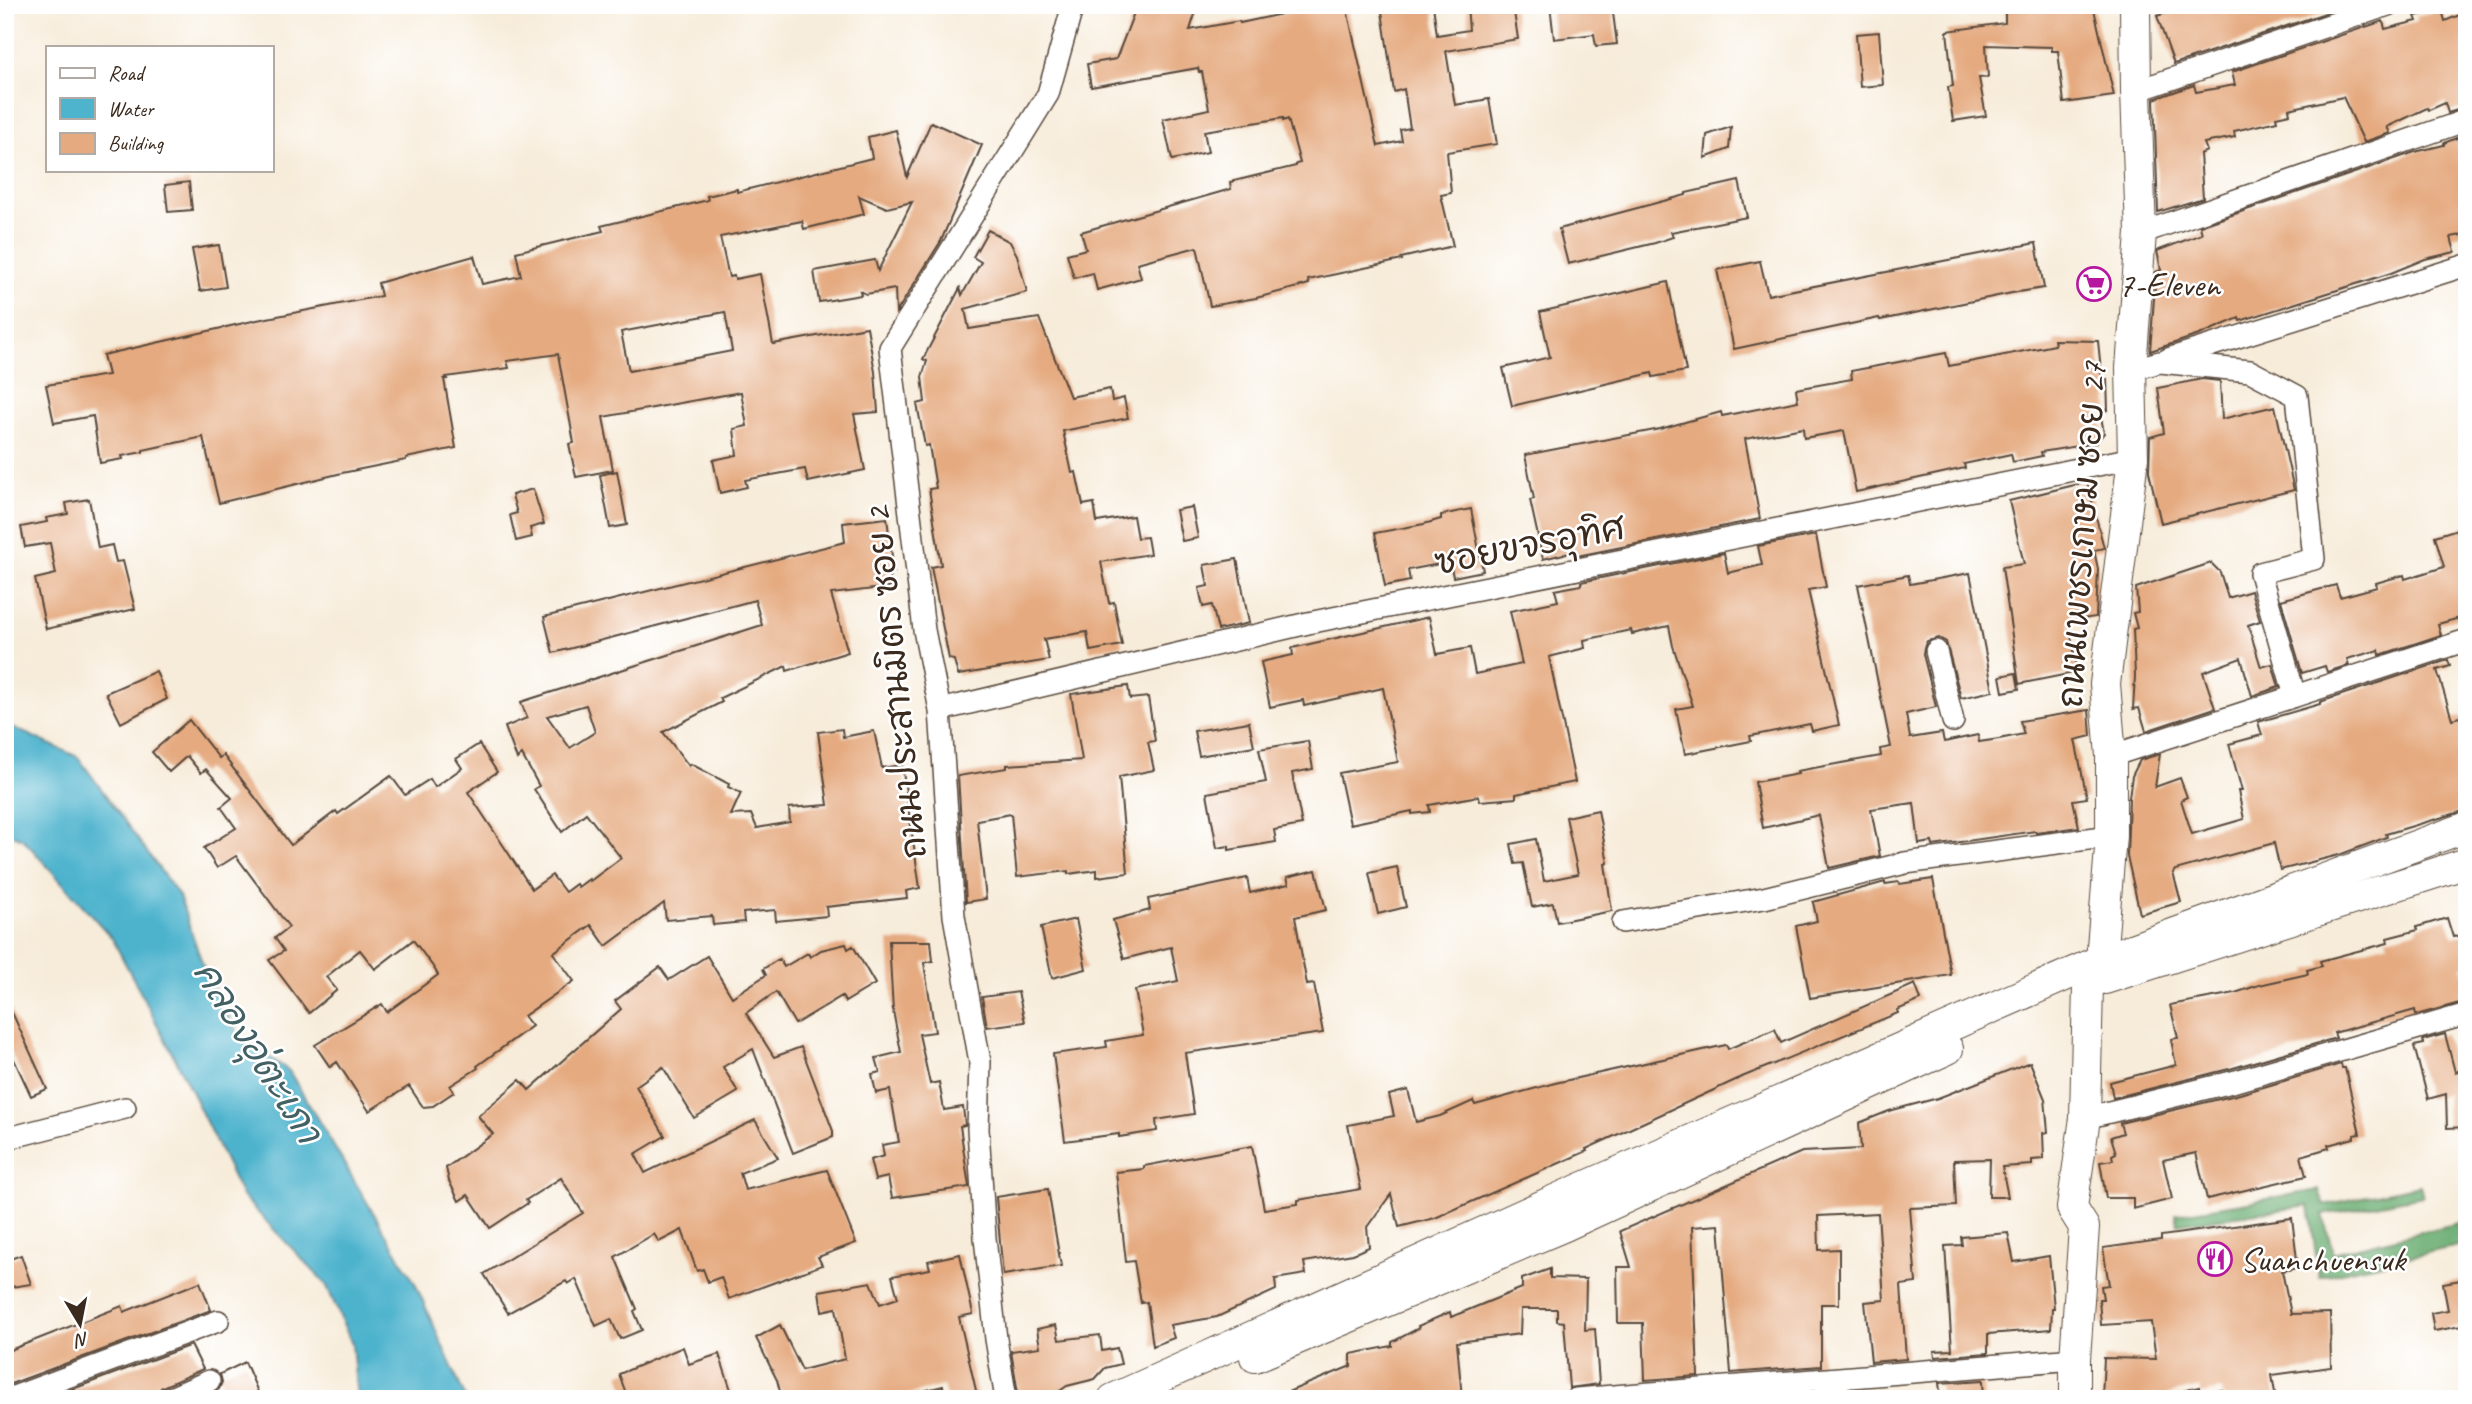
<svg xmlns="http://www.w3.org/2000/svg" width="2472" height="1404" font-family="Caveat,'Playpen Sans Thai',sans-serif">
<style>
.forest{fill:#6aad72;stroke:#526c48;stroke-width:2}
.water{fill:#4eb3cd;stroke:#446e76;stroke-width:2}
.building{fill:#e5aa80;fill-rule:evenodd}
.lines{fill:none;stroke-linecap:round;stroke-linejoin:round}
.street-casing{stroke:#57473a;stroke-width:24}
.secondary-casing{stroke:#57473a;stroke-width:32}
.street{stroke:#fff;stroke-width:21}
.secondary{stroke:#fff;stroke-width:30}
.labels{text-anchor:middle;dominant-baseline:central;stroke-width:5;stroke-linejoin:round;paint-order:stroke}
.poi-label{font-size:35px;fill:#3b2a1e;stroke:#fff;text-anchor:start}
.street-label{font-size:35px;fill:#3b2a1e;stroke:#fff}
.water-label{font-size:37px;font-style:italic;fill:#436164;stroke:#fff}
</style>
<rect width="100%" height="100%" fill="#fff"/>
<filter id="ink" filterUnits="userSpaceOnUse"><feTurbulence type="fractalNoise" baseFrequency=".0143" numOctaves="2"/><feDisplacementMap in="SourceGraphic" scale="14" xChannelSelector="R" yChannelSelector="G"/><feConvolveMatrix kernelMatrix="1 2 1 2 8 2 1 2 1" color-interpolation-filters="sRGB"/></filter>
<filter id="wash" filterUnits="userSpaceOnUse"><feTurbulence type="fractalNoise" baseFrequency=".00686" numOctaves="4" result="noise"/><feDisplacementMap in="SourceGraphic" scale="28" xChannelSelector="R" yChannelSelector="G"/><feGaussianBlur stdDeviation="1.57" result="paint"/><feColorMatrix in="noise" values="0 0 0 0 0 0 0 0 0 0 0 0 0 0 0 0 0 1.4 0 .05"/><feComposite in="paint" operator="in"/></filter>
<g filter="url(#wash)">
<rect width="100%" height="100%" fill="#f7ecda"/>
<polygon class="forest" points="2420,1185 2423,1196 2323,1215 2333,1253 2467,1221 2467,1244 2319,1277 2309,1206 2178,1224 2176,1214 2319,1190 2324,1205"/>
<polygon class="water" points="5,724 78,757 179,896 208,980 240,1036 289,1071 415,1283 466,1399 357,1399 352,1344 326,1284 242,1196 178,1064 112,938 23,839 5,832"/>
<g id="blocks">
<g class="building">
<polygon points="1137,5 1198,5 1190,30 1239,21 1240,23 1324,5 1346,5 1378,146 1402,141 1400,130 1410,128 1404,89 1394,92 1381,5 1433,5 1437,35 1469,30 1467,5 1513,5 1518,39 1446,51 1455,105 1489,99 1497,144 1447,152 1451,193 1441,195 1453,246 1401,258 1402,260 1308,280 1309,284 1256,298 1210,306 1197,247 1137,263 1141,278 1097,290 1093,273 1074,278 1067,254 1086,249 1081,232 1231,189 1230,182 1296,166 1296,164 1300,163 1288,119 1283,121 1283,118 1204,131 1208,152 1172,160 1163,119 1209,109 1202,72 1199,72 1198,68 1091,87 1087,64 1116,59"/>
<polygon points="1550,5 1612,5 1617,44 1596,46 1594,34 1554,39"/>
<polygon points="2005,5 2093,5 2114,96 2064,103 2058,51 2052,51 2052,47 1986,45 1988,77 1979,78 1986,116 1953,121 1948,87 1953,86 1947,31 2005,23"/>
<polygon points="2190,5 2342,5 2343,7 2174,64 2157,16"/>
<polygon points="2442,10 2445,21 2467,12 2467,107 2448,113 2445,103 2429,110 2427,108 2387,127 2390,133 2364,142 2343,97 2289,109 2290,114 2276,117 2277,121 2234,131 2235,137 2204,143 2207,151 2200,154 2203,198 2158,212 2154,99 2194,85 2196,92 2235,85 2232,72 2383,21 2385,29 2417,21 2415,16"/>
<polygon points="1879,32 1883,85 1860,87 1856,34"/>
<path d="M 931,122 L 982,145 L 941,241 L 896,313 L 895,289 L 866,294 L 860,291 L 861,295 L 819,302 L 814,271 L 875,260 L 878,271 L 912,202 L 887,208 L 859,196 L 864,214 L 804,229 L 802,221 L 720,237 L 729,277 L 734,276 L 735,279 L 760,274 L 773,344 L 867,327 L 875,372 L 878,412 L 854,414 L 865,470 L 808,482 L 805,469 L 745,480 L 747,487 L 720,493 L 713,460 L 737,455 L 734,429 L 747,426 L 741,392 L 603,417 L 613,470 L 576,477 L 569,444 L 574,443 L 558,354 L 507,361 L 509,368 L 446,377 L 447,379 L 444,379 L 456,448 L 406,458 L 406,460 L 342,473 L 219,503 L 203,437 L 143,450 L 143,452 L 122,456 L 123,459 L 100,463 L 93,416 L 54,423 L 46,385 L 108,375 L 103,355 L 257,320 L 381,296 L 378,283 L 474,256 L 482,284 L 521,276 L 516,252 L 603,231 L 601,226 L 708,200 L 707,196 L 737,189 L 737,192 L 872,158 L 868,137 L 896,130 L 907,177 ZM 725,312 L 732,351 L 629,371 L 621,332 Z"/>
<polygon points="1731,127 1729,149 1705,158 1707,135"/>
<polygon points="2467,134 2467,234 2451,237 2455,252 2425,259 2391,273 2240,321 2239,318 2199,335 2150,351 2156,272 2161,270 2157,251 2202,234 2200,226 2415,152 2444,145 2444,143"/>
<polygon points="1739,181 1747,217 1671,232 1673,237 1655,243 1568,264 1559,229 1686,195 1686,193"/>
<polygon points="189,182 192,210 168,212 165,185"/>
<polygon points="988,230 1010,242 1017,255 1027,292 965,309 969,329 1039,318 1070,397 1110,389 1112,401 1124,398 1128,418 1063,431 1072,473 1076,472 1083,505 1094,503 1097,522 1133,516 1137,538 1147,537 1150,554 1101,562 1109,603 1114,602 1122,645 1090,651 1087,632 1044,639 1049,660 958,675 954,660 949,659 931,567 941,565 929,489 936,488 929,445 925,446 917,404 925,402 922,377 927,361 923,359 960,288 962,295 981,262 973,257"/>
<polygon points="2036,243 2044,288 2012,293 1880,320 1879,318 1734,349 1717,270 1760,261 1768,295"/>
<polygon points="219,245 226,287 200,291 192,249"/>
<polygon points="1668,282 1686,371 1653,377 1652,373 1512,406 1503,368 1550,357 1540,312"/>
<polygon points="2054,340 2098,341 2102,380 2107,379 2108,410 2100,411 2104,433 2096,443 2041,452 2042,456 2013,462 2011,454 1964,464 1965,468 1856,492 1844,431 1804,438 1803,428 1745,439 1760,519 1577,556 1576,551 1543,559 1530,500 1534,499 1525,455 1660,429 1721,412 1722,416 1798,401 1796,389 1852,379 1851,371 1946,353 1949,366 2055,345"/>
<polygon points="2202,379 2220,381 2222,419 2275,406 2294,490 2161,523 2149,472 2150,437 2164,433 2158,388"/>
<polygon points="617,471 627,525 610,528 600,475"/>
<polygon points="2087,482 2104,548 2094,550 2098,569 2096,617 2068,621 2078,672 2019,684 2002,567 2024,564 2009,501"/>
<polygon points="533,489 544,524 530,528 532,537 516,541 510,515 517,513 512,495"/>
<polygon points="89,499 98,548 112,545 116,562 123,561 135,609 46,629 35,579 56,574 50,543 25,547 21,527 47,522 46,518 68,514 66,503"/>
<polygon points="1192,507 1198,538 1182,541 1176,510"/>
<polygon points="1471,509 1483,571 1453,577 1450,562 1408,570 1410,581 1385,586 1375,533 1424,524 1441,519 1441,515"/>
<path d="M 887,518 L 894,572 L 889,573 L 891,587 L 831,594 L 848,652 L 787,671 L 786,666 L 720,698 L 722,702 L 663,732 L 689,766 L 691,764 L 729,784 L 728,787 L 741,793 L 731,815 L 751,814 L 757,828 L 790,822 L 789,808 L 828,805 L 818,732 L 842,729 L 843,737 L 874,731 L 882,768 L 902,765 L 920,888 L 906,891 L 907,898 L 826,907 L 827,916 L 776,921 L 775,910 L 743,913 L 744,922 L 713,925 L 712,916 L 666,920 L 664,903 L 606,946 L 591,925 L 553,953 L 574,981 L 524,1016 L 532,1026 L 477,1066 L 478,1068 L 450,1086 L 454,1092 L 433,1106 L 423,1107 L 409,1086 L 369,1111 L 337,1062 L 330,1067 L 315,1045 L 382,1004 L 387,1012 L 438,975 L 434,968 L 413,940 L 375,969 L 360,950 L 326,977 L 337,990 L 309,1013 L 269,960 L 284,951 L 275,938 L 289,927 L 236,856 L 217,868 L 204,848 L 236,828 L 221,807 L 232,798 L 206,769 L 201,773 L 187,756 L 169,772 L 152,752 L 189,720 L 219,758 L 223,755 L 291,845 L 336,811 L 338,814 L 391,776 L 405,795 L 430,779 L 435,787 L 462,768 L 456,759 L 479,744 L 497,772 L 468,792 L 532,889 L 552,875 L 565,892 L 576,884 L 578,887 L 589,879 L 590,881 L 621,858 L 586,813 L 562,832 L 534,789 L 539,786 L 522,755 L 517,759 L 505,727 L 527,718 L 521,702 L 762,625 L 755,600 L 553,653 L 544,617 L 845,542 L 843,523 ZM 586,705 L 595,732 L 570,748 L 547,716 Z"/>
<polygon points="2467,526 2467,616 2438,624 2441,635 2380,655 2379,650 2347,659 2349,665 2327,672 2325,666 2302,673 2281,600 2336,585 2340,597 2377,587 2376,583 2404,575 2405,579 2444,567 2435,536"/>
<polygon points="1816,535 1826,587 1808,590 1839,725 1812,731 1810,724 1750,736 1751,741 1685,754 1676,709 1693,706 1673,646 1669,626 1632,634 1631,630 1584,640 1585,648 1549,657 1575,782 1516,794 1516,798 1480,801 1479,796 1429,805 1430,812 1412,814 1412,811 1350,824 1339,773 1398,762 1383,688 1304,706 1303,700 1270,707 1261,662 1293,655 1292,648 1429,617 1437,654 1470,648 1475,674 1522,664 1510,611 1558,601 1555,590 1581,585 1581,582 1724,553 1728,573 1762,565 1758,546"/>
<polygon points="1237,559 1249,623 1218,630 1212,605 1203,607 1199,588 1208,586 1204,565"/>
<polygon points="2211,563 2220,572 2228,598 2251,591 2260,621 2248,625 2261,667 2272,664 2279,687 2252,696 2241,658 2203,672 2215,708 2146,731 2139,708 2133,709 2135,676 2133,629 2137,628 2133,613 2138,612 2136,588"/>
<polygon points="1970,573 1993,691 1961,698 1946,642 1939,638 1927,641 1924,647 1923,654 1936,707 1906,714 1910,738 1942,733 1944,742 1978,735 1979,742 1999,739 2024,734 2020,721 2089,710 2091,736 2075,740 2087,798 2073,800 2079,827 2036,833 2035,831 1933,846 1932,842 1919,844 1914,803 1871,809 1880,856 1829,868 1819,815 1763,828 1755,782 1798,774 1797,771 1881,756 1880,749 1891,747 1858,585 1908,575 1910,584"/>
<polygon points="2448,660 2450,666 2437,670 2452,719 2467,715 2467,810 2386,834 2387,837 2339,855 2280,870 2274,843 2175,870 2173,873 2181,902 2140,914 2127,856 2129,797 2132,776 2140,760 2160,754 2155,787 2180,778 2187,797 2181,800 2192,834 2244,819 2238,791 2242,791 2229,744 2262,735 2258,722 2320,704 2320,702"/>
<polygon points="156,671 167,699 121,723 106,693"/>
<polygon points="2016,673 2019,689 2003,692 2000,676"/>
<polygon points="1128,686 1130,699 1148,697 1155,741 1148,742 1154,770 1119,777 1128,873 1097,877 1097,870 1068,874 1068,871 1017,877 1011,814 977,820 986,899 966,902 958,776 1007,768 1007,765 1082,760 1071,694"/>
<polygon points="1249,722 1254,746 1199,756 1194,731"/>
<polygon points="1308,741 1313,769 1292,773 1302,825 1274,830 1276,842 1229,850 1229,846 1217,848 1207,793 1266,782 1259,749"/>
<polygon points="1598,810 1608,863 1605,864 1612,911 1557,922 1553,903 1532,907 1523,863 1515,864 1511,844 1536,839 1544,881 1578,874 1566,817"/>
<polygon points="1397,867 1406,907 1378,914 1369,873"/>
<polygon points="1316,870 1326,910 1295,917 1307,985 1314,984 1323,1033 1185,1053 1194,1114 1156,1120 1157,1131 1119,1137 1119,1134 1065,1141 1053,1054 1107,1047 1106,1041 1143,1035 1135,990 1178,981 1171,947 1124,959 1113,920 1150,910 1148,899 1247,878 1250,893 1289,884 1287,877"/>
<polygon points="1933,879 1951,975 1810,998 1796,926 1817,921 1813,902 1885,882 1885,884 1899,882 1900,884"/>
<polygon points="2447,918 2453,937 2467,934 2467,965 2462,966 2467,982 2467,1001 2416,1015 2415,1010 2334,1033 2336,1038 2233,1068 2113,1098 2110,1082 2176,1065 2171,1039 2178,1038 2170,1005 2235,993 2259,985 2308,974 2307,970 2322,966 2320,961 2388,943 2387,938 2418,930 2417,927"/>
<polygon points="1076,919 1086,969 1052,978 1041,927"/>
<polygon points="889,941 931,941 933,961 924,963 935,1032 919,1034 930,1084 939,1082 944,1110 963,1107 965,1125 960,1126 969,1187 892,1198 888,1177 875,1180 870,1160 884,1156 882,1145 899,1142 890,1090 876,1093 872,1074 880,1072 876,1058 901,1052 893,1011"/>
<polygon points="846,944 848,949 853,946 875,984 845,1002 842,996 795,1024 776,992 746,1013 774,1057 801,1047 833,1131 833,1137 793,1153 753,1049 723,1067 738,1092 694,1118 663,1067 636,1086 665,1136 635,1154 645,1173 755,1120 778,1158 740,1173 745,1190 827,1170 856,1243 818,1257 822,1265 729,1299 721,1277 708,1282 703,1269 697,1271 682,1230 659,1242 654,1234 615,1257 637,1309 634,1311 642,1330 620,1339 611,1319 596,1326 576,1279 568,1284 566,1281 508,1313 484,1274 583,1213 561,1178 526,1200 528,1203 490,1228 468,1195 459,1201 449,1181 446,1168 493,1134 478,1116 520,1080 529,1090 621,1009 615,1001 660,967 669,980 707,956 732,997 766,975 763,969 779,959 784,967 808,953 810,957 821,950"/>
<polygon points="1915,984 1921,1000 1897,1010 1898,1013 1742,1077 1586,1149 1587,1151 1435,1218 1399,1227 1391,1194 1367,1227 1369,1247 1353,1254 1304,1262 1306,1274 1275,1279 1276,1290 1217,1317 1170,1325 1174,1338 1153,1346 1147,1302 1141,1303 1134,1261 1126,1262 1116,1172 1144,1169 1144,1166 1252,1146 1264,1209 1298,1204 1298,1200 1361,1189 1348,1125 1394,1116 1389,1095 1408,1090 1416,1122 1440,1116 1473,1101 1475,1105 1555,1083 1726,1045 1728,1049 1775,1029 1781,1043"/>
<polygon points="1018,992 1025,1022 987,1027 982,997"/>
<polygon points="5,997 47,1089 31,1096 5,1040"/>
<polygon points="2445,1034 2455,1072 2467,1068 2467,1127 2447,1128 2446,1094 2428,1099 2414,1046 2424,1044 2423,1040"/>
<polygon points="2030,1062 2045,1099 2048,1132 2043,1133 2044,1159 2032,1160 2032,1165 2002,1167 2008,1197 1989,1197 1990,1159 1954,1160 1956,1206 1910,1208 1916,1283 1901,1285 1906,1359 1871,1362 1865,1302 1884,1300 1878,1213 1818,1216 1819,1250 1839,1249 1839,1304 1821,1304 1821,1366 1731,1373 1719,1225 1692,1227 1698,1376 1645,1380 1643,1323 1618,1323 1617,1267 1631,1267 1620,1231 1802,1152 1861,1149 1859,1123 1889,1111 1938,1098"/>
<polygon points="2341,1064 2342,1068 2345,1068 2360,1134 2354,1135 2354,1138 2328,1145 2329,1148 2301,1156 2306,1176 2207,1199 2196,1153 2163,1160 2172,1199 2133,1209 2133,1198 2106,1198 2100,1162 2113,1160 2112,1155 2116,1153 2111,1137 2123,1133 2120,1123 2240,1094"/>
<polygon points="1048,1189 1061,1266 1003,1275 996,1197"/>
<polygon points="2292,1218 2298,1268 2282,1271 2291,1314 2330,1313 2331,1367 2272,1375 2276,1399 2224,1399 2222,1390 2200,1394 2200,1387 2147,1399 2102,1399 2104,1358 2156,1359 2151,1322 2101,1325 2099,1299 2103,1299 2101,1286 2109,1285 2103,1248 2161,1240 2161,1236"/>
<polygon points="2008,1233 2014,1262 2049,1256 2054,1308 2052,1308 2051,1329 1988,1334 1988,1353 1935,1357 1934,1351 1952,1350 1945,1246 1962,1245 1961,1237"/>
<polygon points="960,1254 973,1314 959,1317 978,1399 947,1399 943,1386 891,1399 782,1399 777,1380 756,1338 780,1325 802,1370 845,1359 836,1308 822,1311 819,1291 871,1282 880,1304 898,1298 892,1276 930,1269 928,1261"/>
<polygon points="21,1255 31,1284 5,1288 5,1261"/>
<polygon points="1550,1269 1550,1278 1586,1279 1585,1330 1595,1329 1599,1384 1569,1388 1564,1322 1557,1321 1557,1309 1521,1309 1520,1334 1457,1342 1462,1399 1271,1399 1351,1366 1351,1354 1392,1346 1392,1342 1419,1328 1418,1326 1450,1312 1451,1317 1522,1288 1522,1279"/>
<polygon points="2467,1279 2467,1325 2434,1331 2431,1313 2448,1310 2443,1283"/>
<polygon points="200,1282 211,1310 5,1386 5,1352 122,1306 124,1312"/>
<polygon points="1056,1325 1059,1340 1100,1335 1102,1351 1117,1348 1121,1364 1105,1368 1095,1379 1067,1386 1048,1399 1019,1399 1011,1351 1040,1347 1037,1329"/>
<polygon points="191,1345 203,1369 162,1387 157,1392 155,1399 46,1399"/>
<polygon points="683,1347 689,1364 719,1354 734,1399 628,1399 619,1374"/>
<polygon points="245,1362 261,1399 201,1399 219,1389 222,1382 220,1374"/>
<polygon points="1983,1380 1984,1399 1941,1399 1939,1383"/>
</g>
</g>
</g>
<g filter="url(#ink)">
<use href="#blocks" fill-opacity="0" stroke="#57473a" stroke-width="2"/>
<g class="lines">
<g class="street-casing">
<g id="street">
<polyline points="2136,91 2388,5"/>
<polyline points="2141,233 2467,120"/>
<polyline points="2168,359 2467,265"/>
<polyline points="2145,366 2160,362 2250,371 2297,396 2314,559 2260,573 2295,696"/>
<polyline points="1936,651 1953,721"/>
<polyline points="940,710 1308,623 2133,458"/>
<polyline points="2111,756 2467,640"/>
<polyline points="1623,922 1764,898 1905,863 2111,836"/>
<polyline points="2085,1118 2236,1081 2467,1014"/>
<polyline points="5,1139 125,1108"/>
<polyline points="8,1399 218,1321"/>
<polyline points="168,1399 209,1381"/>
<polyline points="1006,1399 996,1339 985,1238 978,1129 980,1062 954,916 940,710 924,630 890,348 1048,94 1073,5"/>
<polyline points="1576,1399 2075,1359"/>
</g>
</g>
<g class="secondary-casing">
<g id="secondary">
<polyline points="2105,979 2467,863"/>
<polyline points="1255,1357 1565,1226 1948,1049"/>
<polyline points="1113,1399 1559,1198 2101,960 2467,827"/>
<polyline points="2075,1399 2075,1359 2084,1227 2072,1208 2085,1118 2088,985 2101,960 2111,836 2111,756 2105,684 2133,458 2131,368 2141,233 2136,91 2135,5"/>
</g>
</g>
<use href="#street" class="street"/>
<use href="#secondary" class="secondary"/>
</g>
</g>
<defs>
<g id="supermarket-ring" transform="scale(1.75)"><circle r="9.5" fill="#fff" stroke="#b5179e" stroke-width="1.5"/><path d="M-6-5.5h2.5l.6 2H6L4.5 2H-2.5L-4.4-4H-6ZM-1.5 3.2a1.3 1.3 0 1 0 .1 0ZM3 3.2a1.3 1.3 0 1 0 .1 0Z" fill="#b5179e"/></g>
<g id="restaurant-ring" transform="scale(1.75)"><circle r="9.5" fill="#fff" stroke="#b5179e" stroke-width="1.5"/><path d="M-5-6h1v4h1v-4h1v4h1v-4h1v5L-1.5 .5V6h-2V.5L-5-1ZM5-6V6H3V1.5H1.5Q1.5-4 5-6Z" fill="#b5179e"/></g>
</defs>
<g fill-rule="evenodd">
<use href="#supermarket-ring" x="2094" y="284"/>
<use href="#restaurant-ring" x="2215" y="1259"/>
</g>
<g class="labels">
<g class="poi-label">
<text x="2118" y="284">7-Eleven</text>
<text x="2240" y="1259">Suanchuensuk</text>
</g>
<g class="street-label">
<text transform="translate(2082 535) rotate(-86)">ถนนเพชรเกษม ซอย 27</text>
<text transform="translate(1529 545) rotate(-11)">ซอยขจรอุทิศ</text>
<text transform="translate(896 683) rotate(-96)">ถนนประสานมิตร ซอย 2</text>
</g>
<g class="water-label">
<text transform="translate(258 1052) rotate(58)">คลองอุ่ตะเภา</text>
</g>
</g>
<rect width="2472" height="1404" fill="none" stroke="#fff" stroke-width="28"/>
<rect x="46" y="46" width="228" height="126" fill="#ffffff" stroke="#b1aaa5" stroke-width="2"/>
<rect x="60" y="68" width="35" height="10" fill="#ffffff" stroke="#b1aaa5" stroke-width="2"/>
<text x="108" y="80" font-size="21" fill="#3b2a1e">Road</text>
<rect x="60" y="98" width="35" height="21" fill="#4eb3cd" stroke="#b1aaa5" stroke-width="2"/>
<text x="108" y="116" font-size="21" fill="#3b2a1e">Water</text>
<rect x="60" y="133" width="35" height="21" fill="#e5aa80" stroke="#b1aaa5" stroke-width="2"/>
<text x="108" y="150" font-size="21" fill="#3b2a1e">Building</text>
<g transform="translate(80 1324) rotate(170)" stroke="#ffffff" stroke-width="5" paint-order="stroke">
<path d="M0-5L12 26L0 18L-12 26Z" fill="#3b2a1e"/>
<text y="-10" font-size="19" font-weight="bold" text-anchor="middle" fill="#3b2a1e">N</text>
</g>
</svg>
